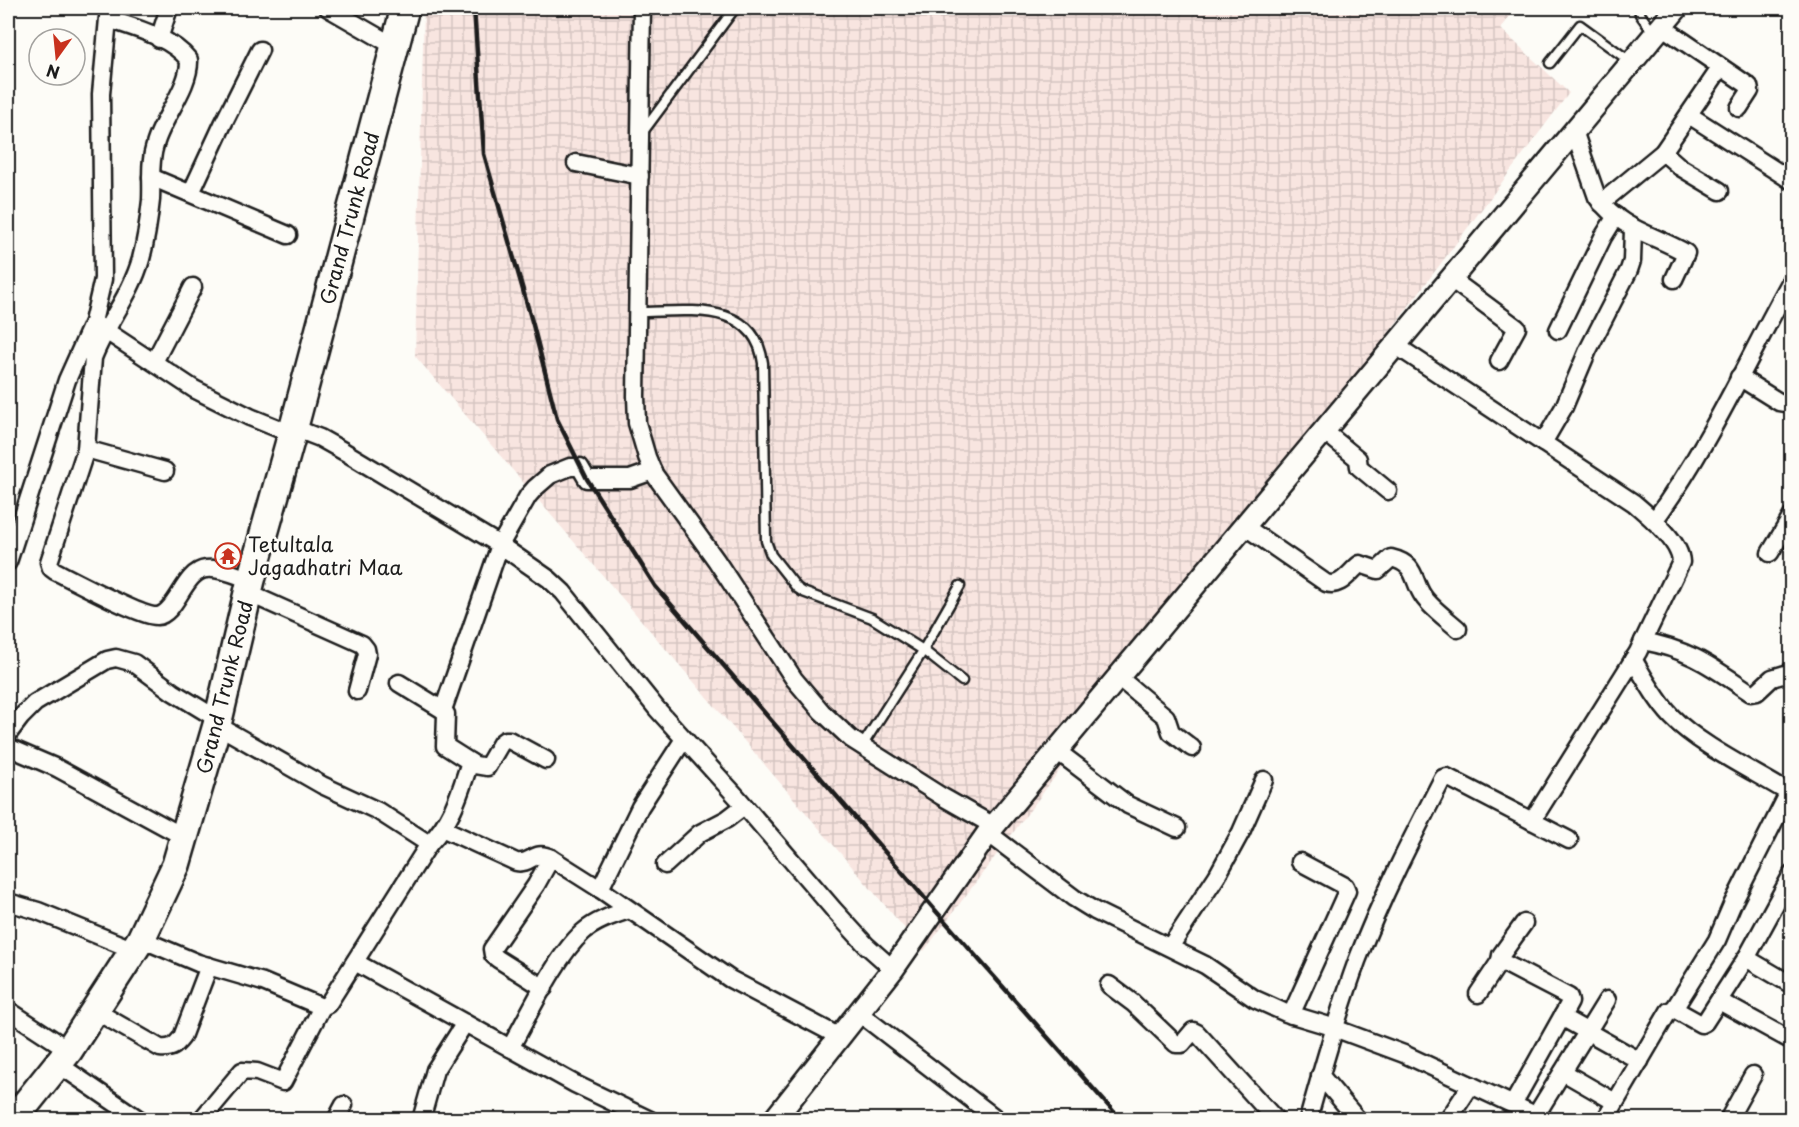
<svg xmlns="http://www.w3.org/2000/svg" width="1799" height="1127" font-family="'Playpen Sans',sans-serif">
<style>
.industrial{fill:url(#industrial-grid)}
.lines{fill:none;stroke-linecap:round;stroke-linejoin:round}
.service-casing{stroke:#1c1c1c;stroke-width:13}
.minor-casing{stroke:#1c1c1c;stroke-width:21}
.tertiary-casing{stroke:#1c1c1c;stroke-width:26}
.primary-casing{stroke:#1c1c1c;stroke-width:32}
.service{stroke:#fdfcf7;stroke-width:8}
.minor{stroke:#fdfcf7;stroke-width:16}
.tertiary{stroke:#fdfcf7;stroke-width:21}
.primary{stroke:#fdfcf7;stroke-width:27}
.rail{stroke:#1c1c1c;stroke-width:4.5}
.labels{text-anchor:middle;dominant-baseline:central;stroke-width:5;stroke-linejoin:round;paint-order:stroke}
.street-label{font-size:20px;fill:#1c1c1c;stroke:#fdfcf7}
.poi-label{font-size:20px;fill:#1c1c1c;stroke:#fdfcf7;text-anchor:start}
</style>
<defs>
<pattern id="industrial-grid" width="8" height="8" patternUnits="userSpaceOnUse" patternTransform="scale(1.5)"><rect width="8" height="8" fill="#f8e5e0"/><path d="M0 4h8M4 0v8" fill="none" stroke="#d4c4c0"/></pattern>
</defs>
<rect width="100%" height="100%" fill="#fdfcf7"/>
<filter id="ink" filterUnits="userSpaceOnUse"><feTurbulence type="fractalNoise" baseFrequency=".0167" numOctaves="2"/><feDisplacementMap in="SourceGraphic" scale="12" xChannelSelector="R" yChannelSelector="G"/><feConvolveMatrix kernelMatrix="1 2 1 2 8 2 1 2 1" color-interpolation-filters="sRGB"/></filter>
<g filter="url(#ink)">
<polygon class="industrial" points="424,8 1515,8 1501,29 1569,93 924,951 415,356"/>
<g class="lines">
<g class="service-casing">
<g id="service">
<polyline points="1639,8 1640,14 1654,34"/>
<polyline points="1550,63 1580,25 1631,62"/>
<polyline points="642,133 735,8"/>
<path d="M 638,312 C 685,312 755,299 763,363 L 766,541 L 771,555 L 797,588 L 803,592 L 872,618 L 923,650 L 962,681"/>
<polyline points="862,746 921,654 960,586"/>
</g>
</g>
<g class="minor-casing">
<g id="minor">
<polyline points="328,8 394,46"/>
<polyline points="642,8 636,396 637,423 647,457 654,474 716,560 794,679 822,712 851,739 941,796 994,826"/>
<path d="M 108,19 C 135,28 171,37 189,60 C 190,87 162,118 155,145 C 149,163 152,181 151,200 C 149,219 146,240 141,259 C 131,295 106,324 93,358 L 86,449 L 49,562 L 51,568 L 55,571 C 73,580 142,617 157,616 C 176,615 184,571 206,569 C 220,567 238,576 251,580"/>
<polyline points="1661,26 1749,86 1750,91 1739,108"/>
<polyline points="159,39 169,8"/>
<polyline points="1689,115 1792,181"/>
<path d="M 1574,131 L 1597,197 C 1621,230 1653,234 1686,253 L 1674,279"/>
<polyline points="1663,152 1680,167 1720,191"/>
<polyline points="576,163 640,176"/>
<polyline points="151,177 288,235"/>
<polyline points="191,193 223,124 260,50"/>
<polyline points="1601,203 1663,152 1721,67"/>
<polyline points="1451,279 1517,328 1499,361"/>
<polyline points="97,325 194,389 250,417 292,434"/>
<polyline points="1558,330 1603,237 1616,216"/>
<path d="M 1395,345 L 1634,503 C 1649,516 1680,541 1681,562 L 1638,652 L 1532,821"/>
<polyline points="154,362 193,287"/>
<polyline points="1739,377 1779,402 1785,403 1792,399"/>
<polyline points="294,428 320,438 345,452 500,545 549,579 563,592 657,709 737,797 834,910 866,945 893,969"/>
<polyline points="1324,431 1358,459 1359,467 1388,491"/>
<polyline points="1543,443 1564,407 1588,350 1629,270 1632,261 1633,229"/>
<polyline points="86,449 165,471"/>
<path d="M 1654,521 C 1709,446 1747,360 1792,279"/>
<path d="M 1244,526 L 1326,583 C 1341,588 1349,572 1360,564 L 1378,570 L 1391,558 C 1417,564 1412,580 1423,596 C 1431,608 1447,619 1458,629"/>
<polyline points="1770,553 1792,516"/>
<polyline points="8,562 67,380 93,322 103,279 101,94 109,8"/>
<polyline points="248,593 362,644 366,649 367,654 357,691"/>
<path d="M 1643,641 C 1691,650 1712,667 1751,693 L 1757,692 L 1772,678 L 1792,672"/>
<path d="M 1633,659 C 1645,679 1656,700 1672,717 C 1698,744 1751,770 1784,790 L 1787,796 L 1732,905 L 1717,940 L 1674,1009"/>
<polyline points="1118,677 1166,717 1171,732 1192,748"/>
<polyline points="399,683 443,710 446,714 445,746 475,765 487,767 501,743 505,740 509,740 546,760"/>
<polyline points="443,710 500,545 528,496 535,488 550,475 570,467 580,467 587,479 630,479 653,471"/>
<polyline points="217,725 322,785 378,811 429,844"/>
<polyline points="8,734 21,717 35,703 107,660 116,658 134,663 173,692 219,720"/>
<polyline points="8,747 57,768 184,837"/>
<polyline points="1057,751 1128,805 1177,828"/>
<path d="M 444,829 L 516,862 C 532,865 533,849 551,858 L 600,889 L 730,979 L 840,1037"/>
<polyline points="988,833 1074,898 1095,911 1205,965 1255,999 1286,1013 1326,1025 1404,1054 1546,1120"/>
<polyline points="665,865 700,833 727,819 744,806"/>
<polyline points="600,889 640,807 684,739"/>
<polyline points="8,902 38,911 134,950"/>
<polyline points="1524,923 1501,955 1500,961 1569,997 1570,1002 1563,1015 1565,1019 1640,1061"/>
<path d="M 141,939 L 198,963 L 263,982 L 322,1007 L 328,1004 L 429,844 C 453,819 459,795 470,762"/>
<polyline points="1170,947 1217,876 1241,832 1264,780"/>
<polyline points="1746,958 1792,985"/>
<polyline points="355,962 575,1084 650,1120"/>
<polyline points="1109,985 1133,1003 1176,1044 1182,1044 1193,1031 1197,1033 1276,1120"/>
<polyline points="544,988 498,959 493,955 492,949 536,885 551,858"/>
<polyline points="1478,994 1500,961"/>
<polyline points="1719,1001 1792,1041"/>
<polyline points="8,1010 69,1050"/>
<path d="M 94,1010 L 160,1048 C 172,1049 175,1046 182,1037 L 209,966"/>
<polyline points="859,1013 998,1120"/>
<polyline points="1291,1015 1347,891 1345,886 1300,862"/>
<path d="M 510,1048 C 529,1015 555,957 583,932 C 595,921 613,915 629,910"/>
<polyline points="58,1064 140,1120"/>
<polyline points="1563,1072 1615,1102"/>
<polyline points="1320,1075 1358,1120"/>
<polyline points="1513,1104 1563,1015"/>
<polyline points="1536,1115 1607,1000"/>
<polyline points="201,1120 242,1071 257,1072 283,1082 322,1007"/>
<polyline points="336,1120 344,1105"/>
<polyline points="421,1120 435,1070 465,1023"/>
<path d="M 1308,1120 C 1323,1066 1338,1013 1357,961 C 1381,898 1412,838 1443,778 L 1447,777 L 1569,840"/>
<polyline points="1448,1120 1471,1085"/>
<polyline points="1605,1120 1669,1011 1674,1009 1701,1024 1705,1022 1748,955 1792,874"/>
<polyline points="1728,1120 1753,1075"/>
</g>
</g>
<g class="tertiary-casing">
<polyline id="tertiary" points="774,1120 893,969 988,833 1677,8"/>
</g>
<g class="primary-casing">
<polyline id="primary" points="13,1120 69,1050 141,939 176,865 217,725 251,580 292,434 405,8"/>
</g>
<use href="#service" class="service"/>
<use href="#minor" class="minor"/>
<use href="#tertiary" class="tertiary"/>
<use href="#primary" class="primary"/>
<polyline class="rail" points="474,8 484,154 533,325 557,419 587,479 655,586 935,910 1121,1120"/>
</g>
</g>
<defs>
<g id="temple-ring" transform="scale(1.35)"><circle r="9.5" fill="#fdfcf7" stroke="#c8321e" stroke-width="1.5"/><path d="M0-6L5-2H3V0L6.5 2.5H4V6H1.5V3h-3V6H-4V2.5H-6.5L-3 0V-2H-5Z" fill="#c8321e"/></g>
</defs>
<g fill-rule="evenodd">
<use href="#temple-ring" x="228" y="556"/>
</g>
<g class="labels">
<g class="street-label">
<text transform="translate(349 218) rotate(-75)">Grand Trunk Road</text>
<text transform="translate(224 687) rotate(-76)">Grand Trunk Road</text>
</g>
<g class="poi-label">
<text x="248" y="544">Tetultala<tspan x="248" dy="23">Jagadhatri Maa</tspan></text>
</g>
</g>
<rect width="1799" height="1127" fill="none" stroke="#fdfcf7" stroke-width="30"/>
<rect x="15" y="15" width="1769" height="1097" fill="none" stroke="#1c1c1c" stroke-width="2" filter="url(#ink)"/>
<g transform="translate(57 57) rotate(195)"><circle r="28" fill="#fdfcf7" stroke="#a3a29f" stroke-width="1.5"/>
<path d="M0-4.5L10 22L0 15L-10 22Z" fill="#c8321e"/>
<text y="-9" font-size="16" font-weight="bold" text-anchor="middle" fill="#1c1c1c">N</text>
</g>
</svg>
